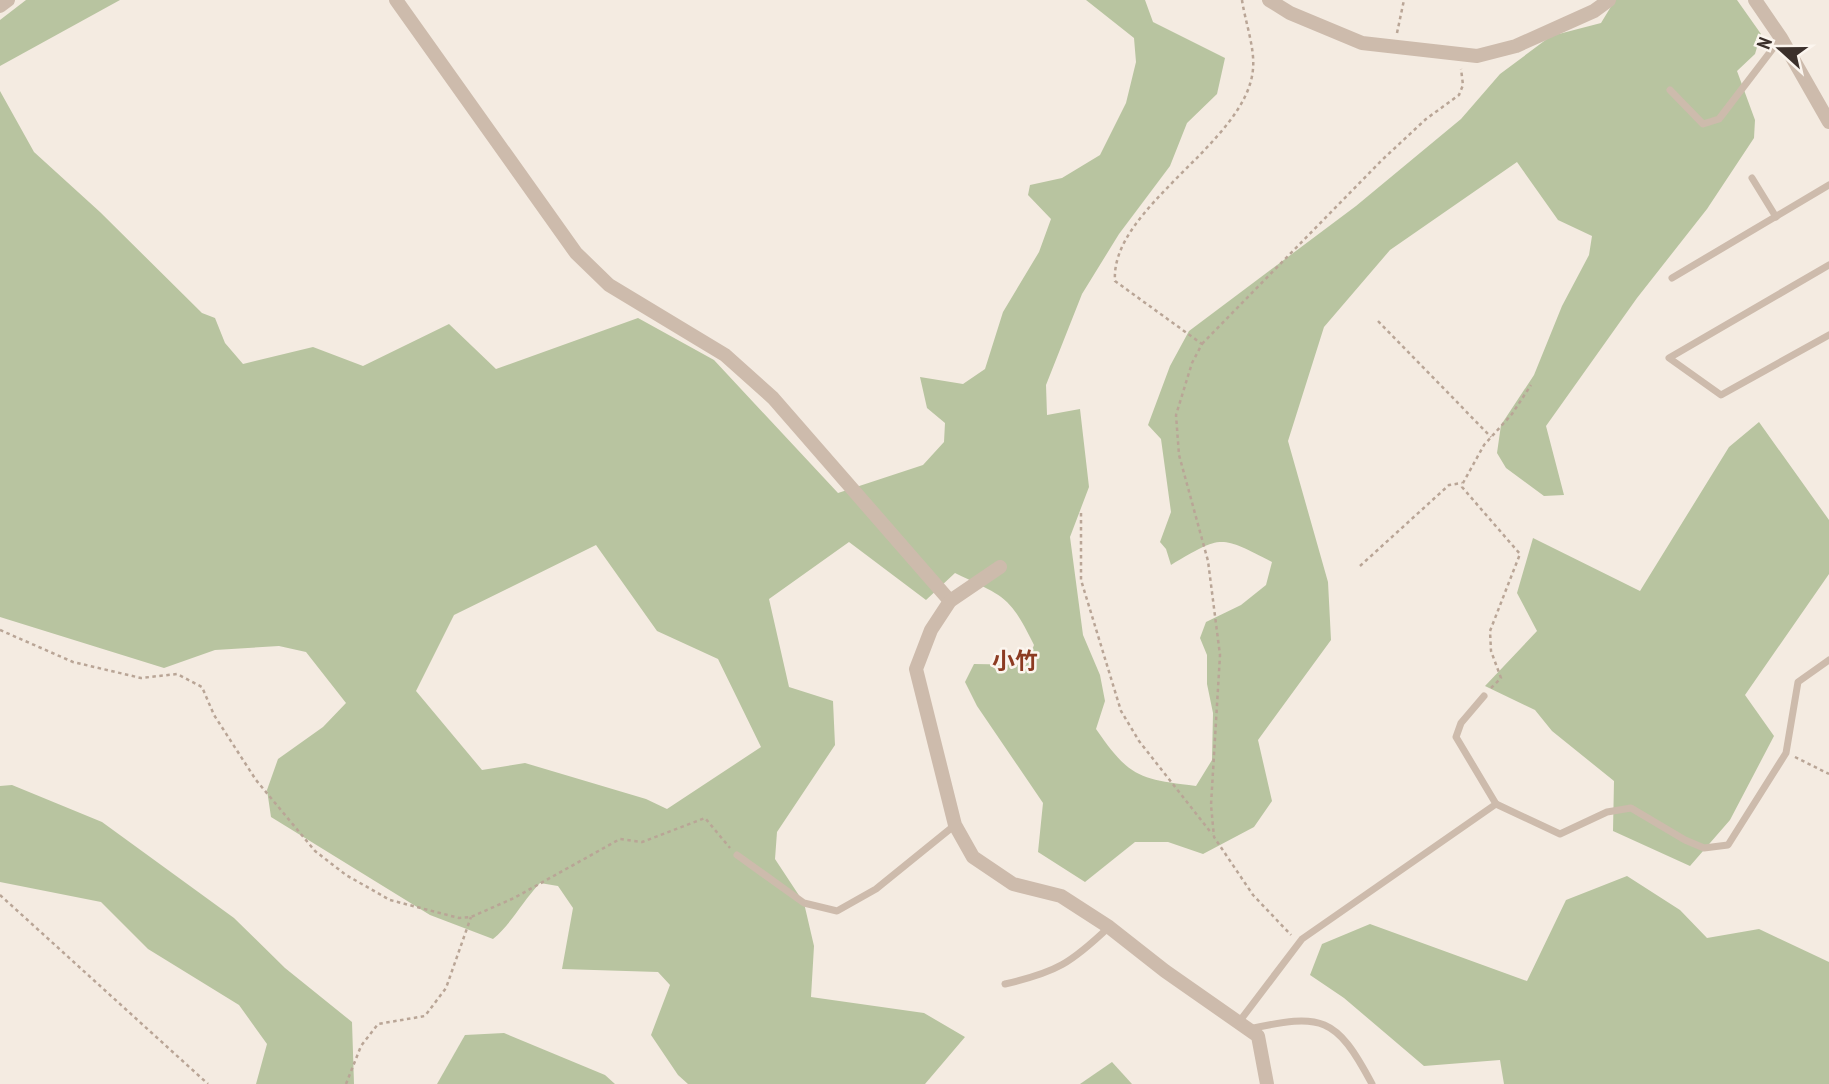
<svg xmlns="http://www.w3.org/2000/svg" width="1829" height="1084" font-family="'PT Sans Narrow','Noto Sans JP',sans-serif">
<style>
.green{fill:#b8c4a0;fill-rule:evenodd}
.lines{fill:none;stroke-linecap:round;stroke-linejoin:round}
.path{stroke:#b9a596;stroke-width:2.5;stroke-dasharray:3.5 3.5;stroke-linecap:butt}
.service{stroke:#cdbbac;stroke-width:7}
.minor{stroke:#cdbbac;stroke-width:14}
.labels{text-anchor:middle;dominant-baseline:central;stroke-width:5;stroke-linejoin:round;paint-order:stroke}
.quarter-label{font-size:23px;font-weight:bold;fill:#8c3b22;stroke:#fbf5ee}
</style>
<rect width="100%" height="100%" fill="#f4ebe1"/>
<g class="green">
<polygon points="26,0 120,0 0,66 0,20"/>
<path d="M 1086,0 L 1145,0 L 1153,22 L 1225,58 L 1217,94 L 1187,123 L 1170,166 L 1119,234 L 1082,294 L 1046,385 L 1047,415 L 1080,409 L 1089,487 L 1070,537 L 1083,635 L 1100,675 L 1105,701 L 1096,729 C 1129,777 1139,779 1196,786 L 1212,760 L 1213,713 L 1207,684 L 1207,655 L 1200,638 L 1206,622 L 1241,605 L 1266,585 L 1272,562 C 1219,535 1222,535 1171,565 L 1166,549 L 1160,542 L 1171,512 L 1161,439 L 1148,425 L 1170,366 L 1189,331 L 1356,206 L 1461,119 L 1500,74 L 1551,36 L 1601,23 L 1615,0 L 1737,0 L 1761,34 L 1755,54 L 1737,71 L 1755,120 L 1754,138 L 1707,209 L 1637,298 L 1546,426 L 1564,495 L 1544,496 L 1506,468 L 1497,453 L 1501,425 L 1534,375 L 1562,306 L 1589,255 L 1592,236 L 1558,220 L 1517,162 L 1390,250 L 1324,327 L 1288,441 L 1328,582 L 1331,640 L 1258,740 L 1272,801 L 1254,827 L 1203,854 L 1168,842 L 1135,842 L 1085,882 L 1038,852 L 1043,803 L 977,706 L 965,682 L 974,664 L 1026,665 L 1034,645 C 1009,594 1004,597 955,573 L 926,600 L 849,542 L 769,599 L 789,687 L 833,701 L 835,745 L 777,832 L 775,859 L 804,903 L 814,946 L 811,997 L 924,1013 L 965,1037 L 925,1084 L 688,1084 L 678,1075 L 651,1035 L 670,985 L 658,972 L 562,969 L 573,908 L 558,886 L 540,883 C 522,902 512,923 493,939 L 430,915 L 271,817 L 267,790 L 278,759 L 323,727 L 346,703 L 306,652 L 279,646 L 215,650 L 164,668 L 0,617 L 0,91 L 34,152 L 100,212 L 202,313 L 215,318 L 225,343 L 243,364 L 313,347 L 363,366 L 449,324 L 496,369 L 638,318 L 714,360 L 838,493 L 923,465 L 944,442 L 945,423 L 927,408 L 920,377 L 963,384 L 985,369 L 1003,312 L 1039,252 L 1051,219 L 1028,195 L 1030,185 L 1062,178 L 1100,155 L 1126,103 L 1136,62 L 1134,38 ZM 596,545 L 657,631 L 718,659 L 761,747 L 667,809 L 646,799 L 525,763 L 482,770 L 416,691 L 454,615 Z"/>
<polygon points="1759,422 1829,520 1829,574 1745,695 1774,736 1730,820 1690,866 1613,831 1614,781 1552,731 1535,710 1485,686 1537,631 1517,593 1533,538 1640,591 1729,447"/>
<polygon points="12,785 102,822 234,918 285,968 352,1022 354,1084 256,1084 267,1044 239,1005 148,949 101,902 0,882 0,786"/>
<polygon points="1627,876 1680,910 1707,938 1759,929 1829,962 1829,1084 1504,1084 1500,1060 1424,1066 1344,998 1310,975 1322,944 1370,924 1527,981 1566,900"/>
<polygon points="504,1033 605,1075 615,1084 437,1084 465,1035"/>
<polygon points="1112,1062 1132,1084 1080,1084"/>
</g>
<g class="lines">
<g class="path">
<path d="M 1242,0 C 1245,21 1255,48 1253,69 C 1247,143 1110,207 1115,281 L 1202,344 L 1192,363 L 1176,415 L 1179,455 L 1208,561 L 1220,655 L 1211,805 L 1214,837 L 1253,895 L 1291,935"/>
<polyline points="1397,33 1404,0"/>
<polyline points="1378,321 1491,437"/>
<polyline points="1202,344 1382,160 1426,119 1459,95 1463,85 1461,69"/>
<polyline points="1081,513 1081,580 1121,711 1139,741 1212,834"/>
<polyline points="1360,566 1449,485 1462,483"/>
<polyline points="0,630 73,662 141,678 177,674 202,687 214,715 256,780 315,851 346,875 390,900 459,918 471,917 514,898 620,839 642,842 705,818 730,848"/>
<polyline points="1491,688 1501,678 1491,651 1490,631 1520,554 1462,487 1463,483 1484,445 1512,414 1531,385"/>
<polyline points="1795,757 1829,774"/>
<polyline points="0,895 208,1084"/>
<polyline points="346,1084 361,1046 378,1024 425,1016 446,988 471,917"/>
</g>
<g class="service">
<polyline points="1670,90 1703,124 1719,119 1781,38"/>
<polyline points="1752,178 1776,217"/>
<polyline points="1829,265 1669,358 1721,395 1829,335"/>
<polyline points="1672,278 1829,185"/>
<polyline points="1496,804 1560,834 1607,812 1631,808 1685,840 1704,848 1728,845 1786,753 1798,682 1829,660"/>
<polyline points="737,855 804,903 837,911 876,889 955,825"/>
<path d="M 1005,984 C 1057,972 1071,963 1109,927"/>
<polyline points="1239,1022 1302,939 1496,804 1456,737 1461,723 1484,696"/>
<path d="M 1249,1029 C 1322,1013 1336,1016 1372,1084"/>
</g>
<g class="minor">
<polyline points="396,0 576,253 609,285 725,355 773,398 950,601"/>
<polyline points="1269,0 1290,13 1362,43 1477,56 1516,46 1594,11 1609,0"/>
<polyline points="1755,0 1781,38 1829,122"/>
<polyline points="0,6 8,0"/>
<polyline points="1000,567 950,601 931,630 916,669 955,825 973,857 1013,884 1061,896 1109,927 1165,971 1258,1036 1267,1084"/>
</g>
</g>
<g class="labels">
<g class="quarter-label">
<text x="1015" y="660">小竹</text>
</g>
</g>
<g transform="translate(1780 49) rotate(291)" stroke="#fbf5ee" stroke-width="5" paint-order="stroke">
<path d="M0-5L12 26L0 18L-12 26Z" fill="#3b302b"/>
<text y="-10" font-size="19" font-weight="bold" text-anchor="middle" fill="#3b302b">N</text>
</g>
</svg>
